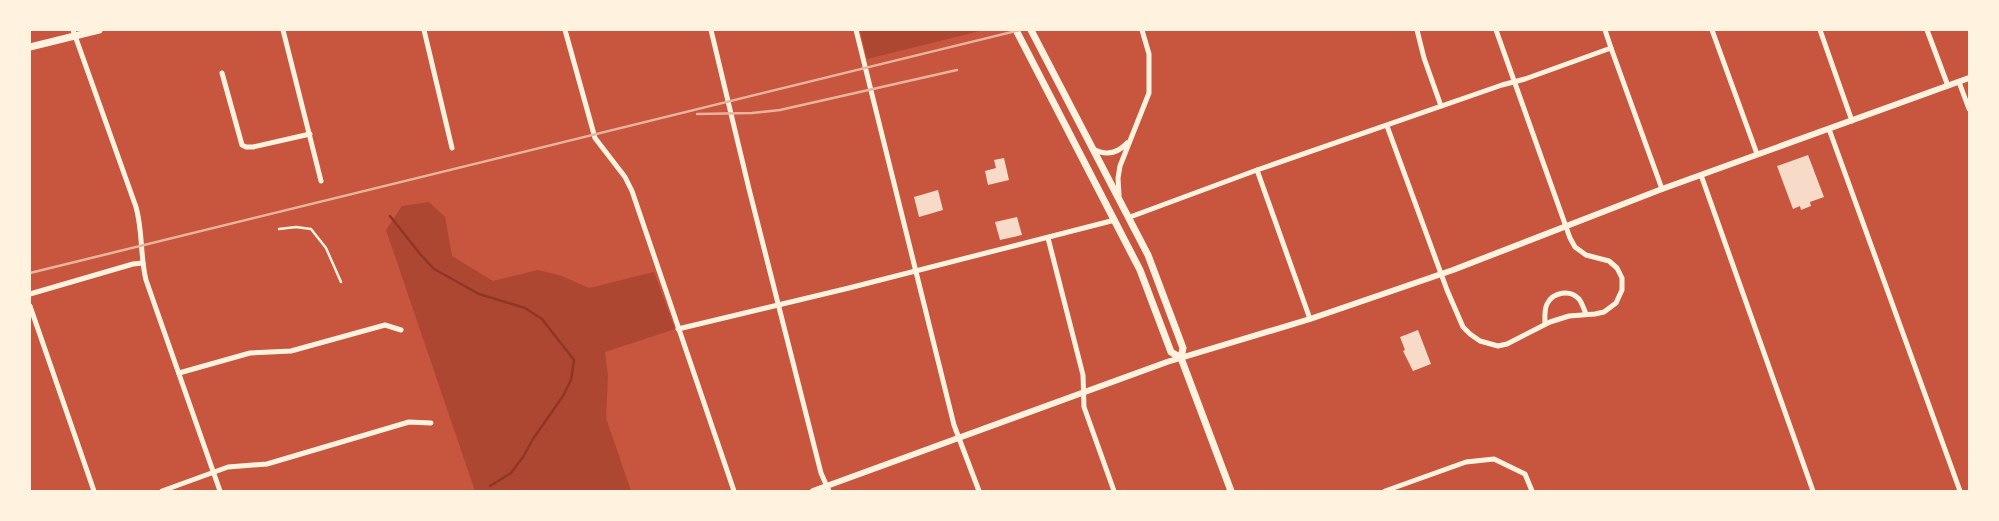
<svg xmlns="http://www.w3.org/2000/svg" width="1999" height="521" font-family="Overpass,sans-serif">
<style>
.green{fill:#ae4732}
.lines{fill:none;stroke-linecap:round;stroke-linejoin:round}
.stream{stroke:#8f3625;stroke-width:2.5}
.building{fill:#f7dbc8}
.service{stroke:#fff3e0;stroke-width:2.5}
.minor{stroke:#fff3e0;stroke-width:5}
.tertiary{stroke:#fff3e0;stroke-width:6}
.secondary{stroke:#fff3e0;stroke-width:7}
.rail{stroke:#e9b49f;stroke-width:2.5}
</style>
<rect width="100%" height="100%" fill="#c8553d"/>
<g class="green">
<polygon points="860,30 984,30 867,59"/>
<polygon points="429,202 445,217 452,256 493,281 538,270 562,276 589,288 654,272 675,329 605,352 608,376 606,418 631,491 475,491 386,230 402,206"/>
</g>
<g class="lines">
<polyline class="stream" points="390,216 420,254 434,269 479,294 525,308 542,319 574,360 571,380 563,396 533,439 523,457 511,473 490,486"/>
</g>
<g class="building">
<polygon points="1808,155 1824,197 1810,202 1811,206 1801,210 1800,206 1793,209 1777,166"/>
<polygon points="1004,158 1009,180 988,185 985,171 996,168 994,160"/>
<polygon points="938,190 943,210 919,217 914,197"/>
<polygon points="1017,217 1022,235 1000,240 995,222"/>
<polygon points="1418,330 1431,364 1413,371 1403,351 1405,350 1400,337"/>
</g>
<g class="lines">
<polyline class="service" points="279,229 296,227 311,229 326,248 341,282"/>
<g class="minor">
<path d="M 73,30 L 136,207 C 143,232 140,256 146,280 L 220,491"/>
<polyline points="283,30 321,181"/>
<polyline points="424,30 452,148"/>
<polyline points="565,30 595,138 625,177 632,191 734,491"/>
<polyline points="711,30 749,189 821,473 829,491"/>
<polyline points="856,30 954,425 979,491"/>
<polyline points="1417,30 1424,58 1441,106"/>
<polyline points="1712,30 1757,154"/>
<polyline points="1820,30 1852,121"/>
<polyline points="1927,30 1948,86"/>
<polyline points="1611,48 1662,189"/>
<polyline points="222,73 242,145 246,147 253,147 310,134"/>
<polyline points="1959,82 1969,109"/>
<polyline points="1387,126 1447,290 1463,327 1470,334 1480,341 1498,346 1507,344 1550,322 1569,316 1595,314 1604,312 1616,303 1622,290 1622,278 1617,268 1609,261 1586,255 1575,247 1570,238 1496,30"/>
<polyline points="1829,129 1960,491"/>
<path d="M 1093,149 C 1106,156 1117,154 1127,143"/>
<polyline points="1257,170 1310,319"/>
<polyline points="1701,175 1813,491"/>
<polyline points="1119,195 1118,178 1120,166 1149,93 1149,54 1142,30"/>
<polyline points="1130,217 1257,170 1502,85 1525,79 1611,48 1605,30"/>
<polyline points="1048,238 1083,375 1084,407 1114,491"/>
<polyline points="30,294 133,264 143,263"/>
<polyline points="30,306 94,491"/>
<path d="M 1545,324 C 1545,318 1544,310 1547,304 C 1553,292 1570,289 1579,299 C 1582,303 1584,309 1586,314"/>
<polyline points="678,329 849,288 1115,220"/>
<polyline points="179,373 250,353 291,351 385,325 401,330"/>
<polyline points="162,491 228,467 267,464 409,422 431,423"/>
<polyline points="1385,491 1466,462 1494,459 1525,474 1532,491"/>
</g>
<polyline class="tertiary" points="813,491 1167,362 1310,319 1453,270 1662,189 1969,78"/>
<g class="secondary">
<polyline points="1016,30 1140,270 1171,352 1181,358"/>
<polyline points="1031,30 1148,255 1183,348 1181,358 1231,491"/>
<polyline points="30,47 99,30"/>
</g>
<g class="rail">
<polyline points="697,114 752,113 780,110 957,70"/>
<polyline points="30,273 1020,30"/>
</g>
</g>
<rect width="1999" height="521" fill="none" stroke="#fff3e0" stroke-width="62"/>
</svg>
